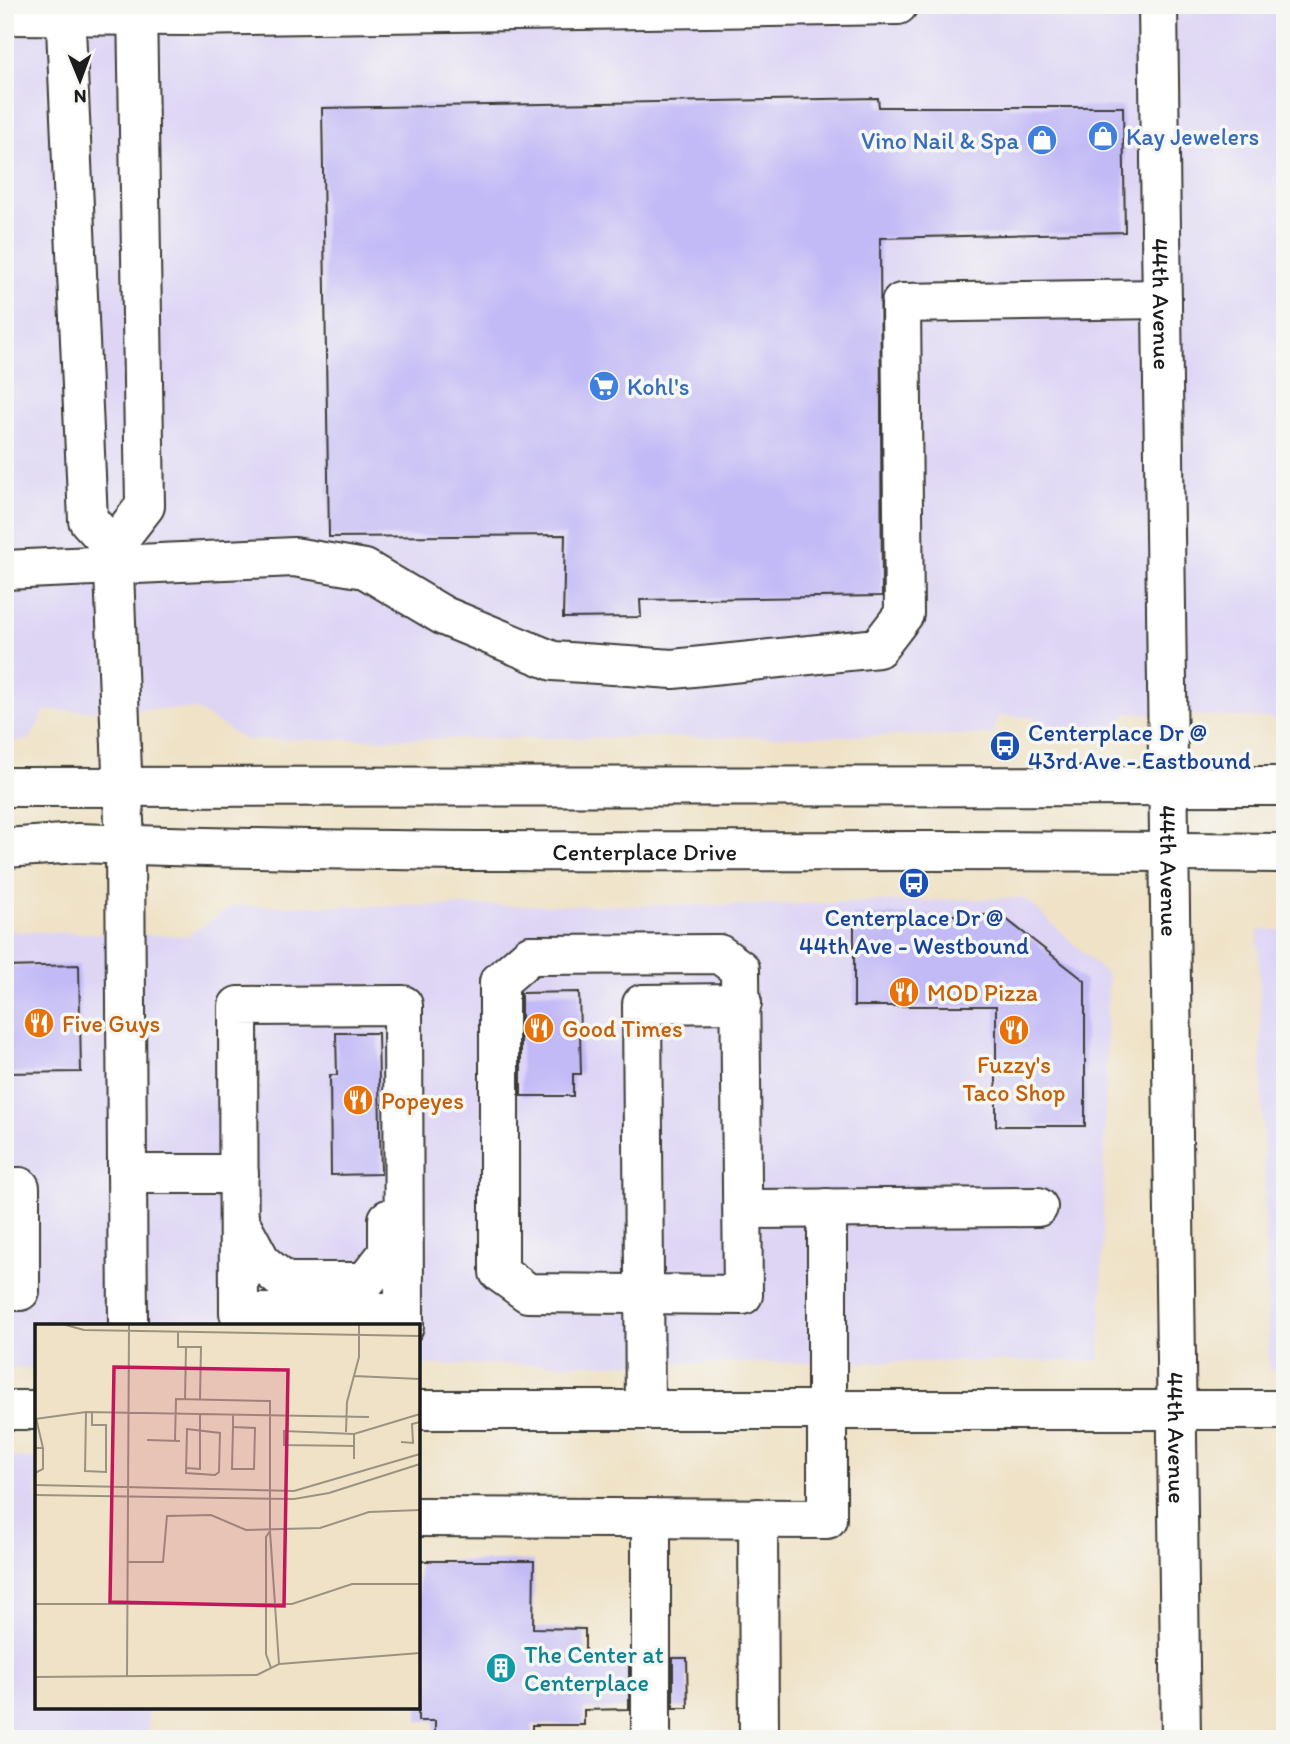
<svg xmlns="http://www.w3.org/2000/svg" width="1290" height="1744" font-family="Itim,sans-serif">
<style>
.built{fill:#ded5f5}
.building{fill:#c2baf6}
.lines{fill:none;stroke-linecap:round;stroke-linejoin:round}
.minor-casing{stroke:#3c3a36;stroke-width:42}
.minor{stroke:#fff;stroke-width:38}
.labels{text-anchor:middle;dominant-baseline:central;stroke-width:7;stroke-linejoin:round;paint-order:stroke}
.shop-label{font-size:24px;fill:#366cbe;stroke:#f6f6f2;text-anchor:start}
.street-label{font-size:24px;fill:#1c1c1c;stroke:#f6f6f2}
.transit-label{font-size:24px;fill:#164399;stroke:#f6f6f2;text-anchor:start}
.food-label{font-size:24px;fill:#c56008;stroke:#f6f6f2;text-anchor:start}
.culture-label{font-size:24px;fill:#0d838f;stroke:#f6f6f2;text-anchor:start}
.inset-road{fill:none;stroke:#9b9382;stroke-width:2}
.view{fill:#c2185b;fill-opacity:0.15;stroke:#c2185b;stroke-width:3.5}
.inset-edge{fill:none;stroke:#1c1c1c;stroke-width:3.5}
</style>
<rect width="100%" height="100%" fill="#f6f6f2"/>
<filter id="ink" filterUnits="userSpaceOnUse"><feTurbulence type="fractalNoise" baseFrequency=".0143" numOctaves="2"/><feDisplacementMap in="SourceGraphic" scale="14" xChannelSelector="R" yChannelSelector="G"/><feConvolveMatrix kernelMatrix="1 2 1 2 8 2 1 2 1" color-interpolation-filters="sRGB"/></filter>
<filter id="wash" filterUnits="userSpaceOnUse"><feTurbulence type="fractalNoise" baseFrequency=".00686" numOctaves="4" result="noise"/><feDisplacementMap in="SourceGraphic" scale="28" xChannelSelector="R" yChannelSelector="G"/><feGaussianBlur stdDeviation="1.57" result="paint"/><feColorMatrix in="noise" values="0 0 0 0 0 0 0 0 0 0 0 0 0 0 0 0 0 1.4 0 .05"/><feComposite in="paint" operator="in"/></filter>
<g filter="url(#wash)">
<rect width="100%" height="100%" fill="#efe2c6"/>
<g class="built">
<polygon points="5,5 1285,5 1285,719 1127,713 1112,733 1033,734 1034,717 997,716 994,735 246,740 195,709 45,711 29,740 5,742"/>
<polygon points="1025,898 1108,976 1100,1361 418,1365 418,1326 37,1326 37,1368 5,1368 5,931 188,936 233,906 761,905"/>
<polygon points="1258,930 1285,930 1285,1370 1269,1370"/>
<polygon points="5,1457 37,1458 37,1707 148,1707 148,1739 5,1739"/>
</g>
<g id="blocks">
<g class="building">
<polygon points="878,98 879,107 1123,107 1125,232 880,238 882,596 640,600 641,617 563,618 565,535 329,537 322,108"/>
<polygon points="854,915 1001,915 1085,981 1085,1126 996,1126 996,1006 854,1006"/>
<polygon points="79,965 81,1072 5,1073 5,967"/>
<polygon points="579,992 581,1074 573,1074 573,1096 521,1096 521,993"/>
<polygon points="336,1033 378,1033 381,1174 331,1175 330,1075 337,1075"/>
<polygon points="418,1561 534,1561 533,1628 585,1629 585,1660 629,1659 629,1709 584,1710 584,1725 532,1725 532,1739 435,1739 435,1721 418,1721"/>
<polygon points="673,1658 687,1658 688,1708 673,1708"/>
</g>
</g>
</g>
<g filter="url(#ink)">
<use href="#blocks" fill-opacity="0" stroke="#3c3a36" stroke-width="2"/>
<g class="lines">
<g class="minor-casing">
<g id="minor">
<polyline points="65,5 88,520 113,547"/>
<path id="s1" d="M 1158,5 L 1181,1739"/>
<polyline points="5,15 187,16 898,5"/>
<polyline points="5,570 294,557 365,569 444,616 553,661 673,669 878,648 904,614 901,303 1162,299"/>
<polyline points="5,787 1285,786"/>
<path id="s2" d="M 5,848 L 78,843 C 480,858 883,847 1285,853"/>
<polygon points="719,954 740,969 743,1295 528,1293 499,1272 499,982 530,955"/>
<polyline points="127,1174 239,1174"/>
<polyline points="5,1187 20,1187 20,1291 5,1291"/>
<polyline points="743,1209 1038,1207"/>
<polyline points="240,1222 262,1263 285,1282 365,1282 388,1253 388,1219"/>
<polyline points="128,1326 125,845 113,547 145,506 137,5"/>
<polyline points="404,1326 404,1313 403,1005 238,1006 239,1313 404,1313"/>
<polyline points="5,1410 37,1410"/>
<polyline points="418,1410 1285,1410"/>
<polyline points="645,1410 642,1004 742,1003"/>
<polyline points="418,1517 827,1519 827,1208"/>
<polyline points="651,1518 651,1739"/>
<polyline points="758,1518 759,1739"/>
</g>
</g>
<use href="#minor" class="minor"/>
</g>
</g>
<defs>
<g id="shop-disc" transform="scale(1.575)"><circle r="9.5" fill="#3f7fe0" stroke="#f6f6f2"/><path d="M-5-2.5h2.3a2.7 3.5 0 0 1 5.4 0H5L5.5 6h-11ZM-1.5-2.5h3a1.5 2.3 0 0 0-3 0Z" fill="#fff"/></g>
<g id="supermarket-disc" transform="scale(1.575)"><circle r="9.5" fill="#3f7fe0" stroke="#f6f6f2"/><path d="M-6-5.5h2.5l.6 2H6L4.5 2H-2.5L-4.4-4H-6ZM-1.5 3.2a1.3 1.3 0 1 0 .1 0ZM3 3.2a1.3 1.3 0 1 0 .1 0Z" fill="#fff"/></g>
<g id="bus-disc" transform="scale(1.575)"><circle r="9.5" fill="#1a4fb4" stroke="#f6f6f2"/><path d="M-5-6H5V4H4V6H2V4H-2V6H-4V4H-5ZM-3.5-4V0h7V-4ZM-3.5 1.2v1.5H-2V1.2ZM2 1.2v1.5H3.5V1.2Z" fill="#fff"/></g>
<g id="restaurant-disc" transform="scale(1.575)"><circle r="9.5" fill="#e8710a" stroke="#f6f6f2"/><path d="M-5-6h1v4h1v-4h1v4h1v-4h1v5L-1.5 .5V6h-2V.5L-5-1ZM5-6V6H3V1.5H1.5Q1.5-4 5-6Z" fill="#fff"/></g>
<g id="building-disc" transform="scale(1.575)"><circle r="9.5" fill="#0f9aa8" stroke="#f6f6f2"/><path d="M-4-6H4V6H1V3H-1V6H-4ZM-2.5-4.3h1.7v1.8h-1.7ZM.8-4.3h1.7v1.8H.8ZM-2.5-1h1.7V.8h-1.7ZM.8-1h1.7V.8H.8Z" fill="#fff"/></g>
</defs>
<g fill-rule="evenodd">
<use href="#shop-disc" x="1103" y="136"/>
<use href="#shop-disc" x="1042" y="140"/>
<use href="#supermarket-disc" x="604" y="386"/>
<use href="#bus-disc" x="1005" y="746"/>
<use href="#bus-disc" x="914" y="883"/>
<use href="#restaurant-disc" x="904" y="992"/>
<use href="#restaurant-disc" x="39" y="1023"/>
<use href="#restaurant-disc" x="539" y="1028"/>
<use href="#restaurant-disc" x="1014" y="1030"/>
<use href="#restaurant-disc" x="358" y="1100"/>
<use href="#building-disc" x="501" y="1668"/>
</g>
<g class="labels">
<g class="shop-label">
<text x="1126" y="136">Kay Jewelers</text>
<text x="1019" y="140" text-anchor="end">Vino Nail &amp; Spa</text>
<text x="627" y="386">Kohl's</text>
</g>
<g class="street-label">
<text stroke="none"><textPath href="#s1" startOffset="299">44th Avenue</textPath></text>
<text stroke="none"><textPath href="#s2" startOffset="640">Centerplace Drive</textPath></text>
<text stroke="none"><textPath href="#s1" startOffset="866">44th Avenue</textPath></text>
<text stroke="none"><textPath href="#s1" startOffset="1433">44th Avenue</textPath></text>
</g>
<g class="transit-label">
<text x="1028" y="732">Centerplace Dr @<tspan x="1028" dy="28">43rd Ave - Eastbound</tspan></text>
<text x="914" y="917" text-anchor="middle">Centerplace Dr @<tspan x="914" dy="28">44th Ave - Westbound</tspan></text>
</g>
<g class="food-label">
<text x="927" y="992">MOD Pizza</text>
<text x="62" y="1023">Five Guys</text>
<text x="562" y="1028">Good Times</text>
<text x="1014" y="1064" text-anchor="middle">Fuzzy's<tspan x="1014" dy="28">Taco Shop</tspan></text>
<text x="381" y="1100">Popeyes</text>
</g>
<g class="culture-label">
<text x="524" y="1654">The Center at<tspan x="524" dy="28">Centerplace</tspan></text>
</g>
</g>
<g transform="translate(35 1324)">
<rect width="385" height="385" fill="#efe2c6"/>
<path class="inset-road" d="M 27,0 L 49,6 L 385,12M 143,8 L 143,23 L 166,23 L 165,75M 319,52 L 385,55M 150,75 L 151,23M 51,88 L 50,147 L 71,148 L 71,101 L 57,101 L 57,88M 0,95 L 51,88 L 334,93M 198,103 L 220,104 L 219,145 L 197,145 L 198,103 L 198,90M 152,105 L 185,109 L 184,148 L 180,151 L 151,149 ZM 311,108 L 312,78 L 324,33 L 324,0M 319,110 L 319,135M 112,116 L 145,117M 140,116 L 141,75 L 235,77 L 235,207 L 244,340M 366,118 L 378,119 L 377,100 L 385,98M 319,122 L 249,121 L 249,107 L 319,110 L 385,90M 0,124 L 8,124 L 1,94M 151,144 L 165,145 L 165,90M 0,149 L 8,145 L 8,124M 0,161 L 259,167 L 385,130M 0,171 L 259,175 L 294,169 L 385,140M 235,207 L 231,213 L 231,330 L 236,344M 93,238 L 128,238 L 132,192 L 176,191 L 211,206 L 285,204 L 334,188 L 385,186M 0,280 L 257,280 L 317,260 L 385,260M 0,353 L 222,351 L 244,340 L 385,329M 92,353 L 94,0"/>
<path class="view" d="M 79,43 L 253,46 L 249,282 L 75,278 Z"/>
<rect width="385" height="385" class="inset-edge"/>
</g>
<rect width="1290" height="1744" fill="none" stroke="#f6f6f2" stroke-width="28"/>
<g transform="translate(80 80) rotate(179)" stroke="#f6f6f2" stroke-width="5" paint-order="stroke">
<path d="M0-5L12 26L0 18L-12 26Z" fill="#1c1c1c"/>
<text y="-10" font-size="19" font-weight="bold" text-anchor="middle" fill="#1c1c1c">N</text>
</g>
</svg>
